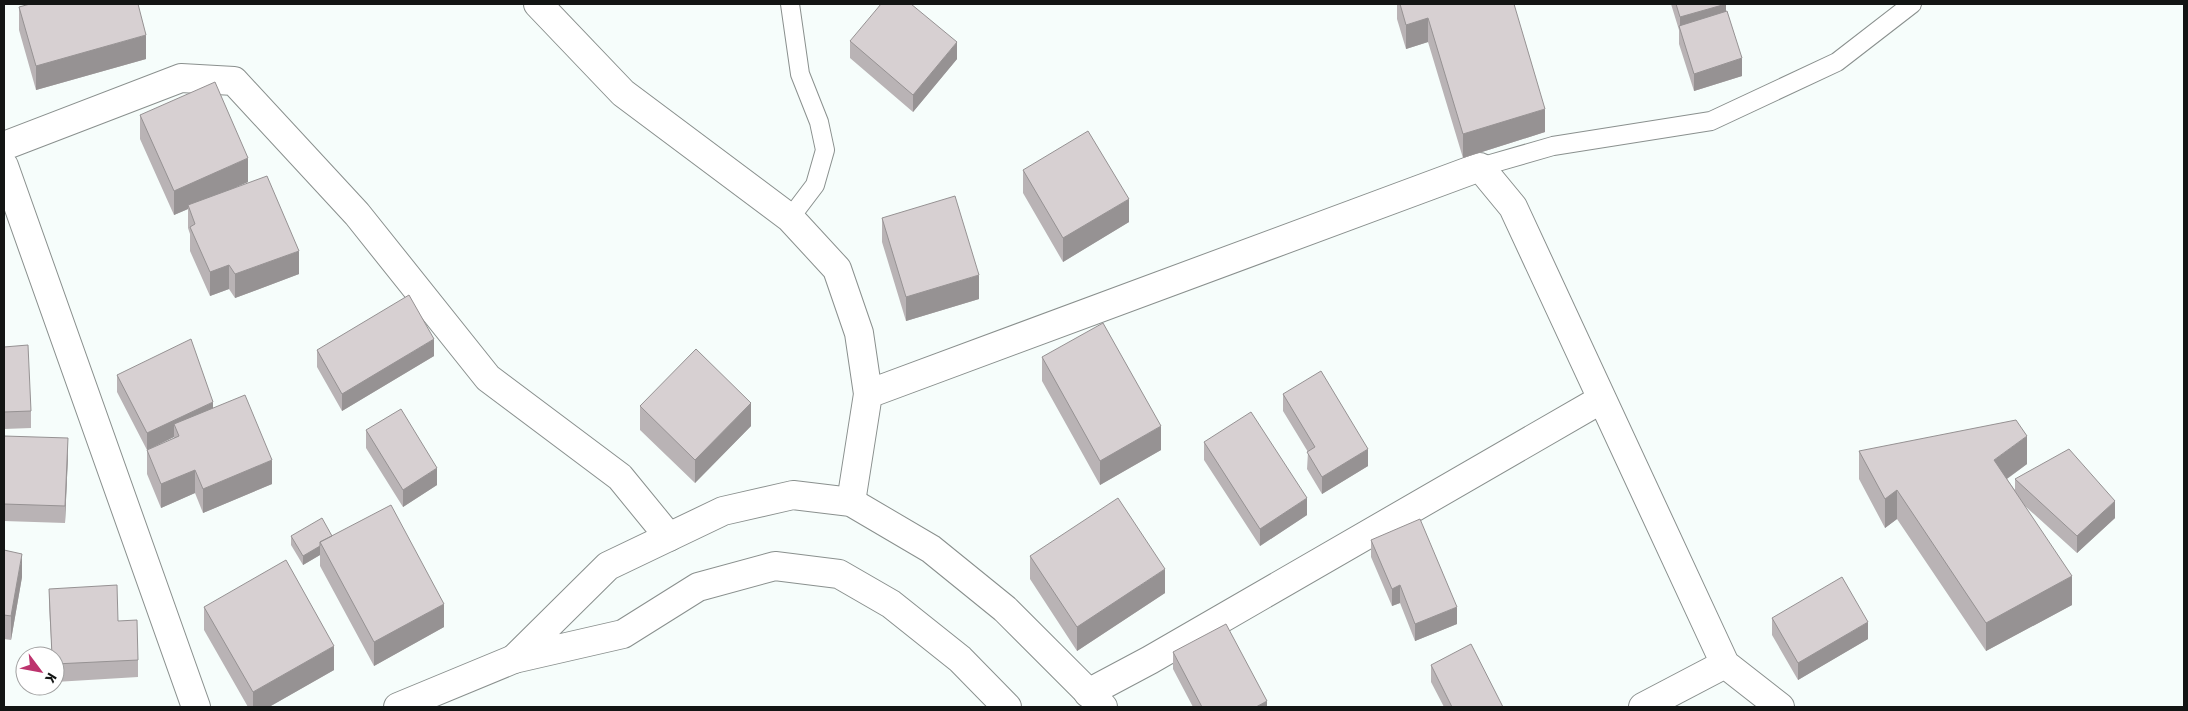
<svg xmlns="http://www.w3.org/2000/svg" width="2188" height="711" viewBox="0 0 2188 711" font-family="'Fira Sans Condensed',sans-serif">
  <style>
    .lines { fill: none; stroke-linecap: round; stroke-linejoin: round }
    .lane-casing { stroke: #8a908e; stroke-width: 20 }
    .street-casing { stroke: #8a908e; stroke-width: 30 }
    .secondary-casing { stroke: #8a908e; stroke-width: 30 }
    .lane { stroke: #fff; stroke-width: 18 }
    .street { stroke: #fff; stroke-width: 28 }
    .secondary { stroke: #fff; stroke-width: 28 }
    .wall { fill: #b9b3b5; fill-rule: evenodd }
    .shaded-wall { fill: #969293 }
    .building { fill: #d7d0d2; stroke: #969293 }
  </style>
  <rect width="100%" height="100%" fill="#f6fdfb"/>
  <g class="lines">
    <defs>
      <path id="lane" d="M 790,4 L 800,74 L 819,122 L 825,150 L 815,185 L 790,218
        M 1480,167 L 1553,146 L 1711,121 L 1837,62 L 1912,4"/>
      <path id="street" d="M 538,4 L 623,93 L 790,218 L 837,269 L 859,333 L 868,394 L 851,502
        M 4,146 L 181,78 L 234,81 L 357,214 L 488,378 L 620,477 L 669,537
        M 4,166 L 196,707
        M 868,394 L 1480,167 L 1513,207 L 1725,664 L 1780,707
        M 1088,693 L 1150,660 L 1602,399
        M 398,707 L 514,659
        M 1643,707 L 1725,664"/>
      <path id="secondary" d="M 514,659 L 608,566 L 723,511 L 793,495 L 851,502 L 931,549 L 1005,609 L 1103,707
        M 514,659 L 623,634 L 698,587 L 775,566 L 839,574 L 891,604 L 960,659 L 1007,707"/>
    </defs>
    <use href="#lane" class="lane-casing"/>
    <use href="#street" class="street-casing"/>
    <use href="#secondary" class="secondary-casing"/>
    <use href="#lane" class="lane"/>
    <use href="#street" class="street"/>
    <use href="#secondary" class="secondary"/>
  </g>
  <path class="wall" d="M 1397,4 L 1514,4 L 1545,132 L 1463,158 L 1428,42 L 1406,49 L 1397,19 Z
    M 1671,4 L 1726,4 L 1726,12 L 1742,76 L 1694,91 L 1679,44 L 1679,30 Z
    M 19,7 L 146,59 L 36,90 L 19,30 Z
    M 850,41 L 957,59 L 913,112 L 850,58 Z
    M 140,115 L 248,182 L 235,187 L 299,274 L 235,298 L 229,289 L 210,296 L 190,251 L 190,234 L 188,228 L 188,209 L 174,215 L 140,139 Z
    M 1023,170 L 1129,222 L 1063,262 L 1023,193 Z
    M 882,218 L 979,299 L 906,321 L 882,242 Z
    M 4,347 L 31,411 L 31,428 L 4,429 Z
    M 317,350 L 434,356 L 342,411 L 317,367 Z
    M 1042,357 L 1161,450 L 1100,485 L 1042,381 Z
    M 117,375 L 213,408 L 272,484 L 203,513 L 195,493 L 161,508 L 147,474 L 147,450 L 117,392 ZM 174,437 L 174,438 L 152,448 Z
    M 1283,394 L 1368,466 L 1322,494 L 1307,469 L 1308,452 L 1283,411 Z
    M 640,406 L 751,426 L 695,483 L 640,430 Z
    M 366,430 L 437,485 L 403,507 L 366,448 Z
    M 4,436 L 68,455 L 65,523 L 4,521 Z
    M 1204,442 L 1307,515 L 1260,546 L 1204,460 Z
    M 1859,451 L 2027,464 L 2007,479 L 2015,490 L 2015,479 L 2115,518 L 2077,553 L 2025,506 L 2072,605 L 1986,651 L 1897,519 L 1885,528 L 1859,479 Z
    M 291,536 L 332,536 L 444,627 L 374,666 L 320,566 L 320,555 L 303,565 L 291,545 Z
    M 1371,540 L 1457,624 L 1415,641 L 1400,603 L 1392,606 L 1371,557 Z
    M 4,550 L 22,577 L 11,640 L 4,639 Z
    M 1030,556 L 1165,593 L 1077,651 L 1030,579 Z
    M 49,589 L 118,621 L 138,660 L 138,677 L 55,682 L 55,656 L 52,656 L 49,606 Z
    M 204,607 L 334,670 L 269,707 L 248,707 L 204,630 Z
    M 1772,618 L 1868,639 L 1798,680 L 1772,635 Z
    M 1173,652 L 1267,707 L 1193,707 L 1173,669 Z
    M 1431,665 L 1503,707 L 1444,707 L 1431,682 Z"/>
  <path class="shaded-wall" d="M 1726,4 L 1726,21 L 1680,30 L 1680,17 Z
    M 1428,18 L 1428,42 L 1406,49 L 1406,25 Z
    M 146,35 L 146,59 L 36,90 L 36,66 Z
    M 957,42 L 957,59 L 913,112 L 913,95 Z
    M 1742,58 L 1742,76 L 1694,91 L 1694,74 Z
    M 1545,109 L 1545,132 L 1463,158 L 1463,134 Z
    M 248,158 L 248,182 L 189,208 L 188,205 L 188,209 L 174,215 L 174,191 Z
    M 1129,199 L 1129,222 L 1063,262 L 1063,238 Z
    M 299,251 L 299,274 L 235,298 L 235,274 Z
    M 229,265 L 229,289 L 210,296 L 210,272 Z
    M 979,275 L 979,299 L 906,321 L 906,297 Z
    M 434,339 L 434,356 L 342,411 L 342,394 Z
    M 213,402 L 213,420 L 174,424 L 174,437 L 147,450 L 147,433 Z
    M 751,403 L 751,426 L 695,483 L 695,460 Z
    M 1161,426 L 1161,450 L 1100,485 L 1100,461 Z
    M 2027,436 L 2027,464 L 1994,488 L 1994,460 Z
    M 68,438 L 68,455 L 65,523 L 65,506 Z
    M 1368,449 L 1368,466 L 1322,494 L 1322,477 Z
    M 272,460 L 272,484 L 203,513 L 203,489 Z
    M 437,468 L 437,485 L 403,507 L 403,490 Z
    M 195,470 L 195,493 L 161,508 L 161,484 Z
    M 1897,490 L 1897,519 L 1885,528 L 1885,499 Z
    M 1307,498 L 1307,515 L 1260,546 L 1260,529 Z
    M 2115,501 L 2115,518 L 2077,553 L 2077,536 Z
    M 320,546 L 320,555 L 303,565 L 303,556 Z
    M 22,554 L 22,577 L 11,640 L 11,616 Z
    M 1165,569 L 1165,593 L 1077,651 L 1077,627 Z
    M 2072,576 L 2072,605 L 1986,651 L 1986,623 Z
    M 1400,585 L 1400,603 L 1392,606 L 1392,589 Z
    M 444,604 L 444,627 L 374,666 L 374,642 Z
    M 1457,607 L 1457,624 L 1415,641 L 1415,624 Z
    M 1868,622 L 1868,639 L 1798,680 L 1798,663 Z
    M 334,646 L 334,670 L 269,707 L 253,707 L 253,692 Z
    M 1267,701 L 1267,707 L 1256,707 Z"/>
  <path class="building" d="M 30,4 L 138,4 L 146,35 L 36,66 L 19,7 Z
    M 881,4 L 911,4 L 957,42 L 913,95 L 850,41 Z
    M 1400,4 L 1514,4 L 1545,109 L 1463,134 L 1428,18 L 1406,25 Z
    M 1676,4 L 1726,4 L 1680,17 Z
    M 1727,11 L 1742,58 L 1694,74 L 1679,26 Z
    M 215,82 L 248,158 L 174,191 L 140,115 Z
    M 1088,131 L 1129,199 L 1063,238 L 1023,170 Z
    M 267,176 L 299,251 L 235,274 L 229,265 L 210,272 L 190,227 L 195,224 L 188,205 Z
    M 955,196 L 979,275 L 906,297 L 882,218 Z
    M 409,295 L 434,339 L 342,394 L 317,350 Z
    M 1103,323 L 1161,426 L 1100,461 L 1042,357 Z
    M 191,339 L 213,402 L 147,433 L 117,375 Z
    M 28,345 L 31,411 L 4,412 L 4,347 Z
    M 696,349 L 751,403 L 695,460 L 640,406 Z
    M 1321,371 L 1368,449 L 1322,477 L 1307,452 L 1315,447 L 1283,394 Z
    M 245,395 L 272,460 L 203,489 L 195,470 L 161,484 L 147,450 L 179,436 L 174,424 Z
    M 401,409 L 437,468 L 403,490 L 366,430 Z
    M 1251,412 L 1307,498 L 1260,529 L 1204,442 Z
    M 2016,420 L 2027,436 L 1994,460 L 2072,576 L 1986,623 L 1897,490 L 1885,499 L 1859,451 Z
    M 4,436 L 68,438 L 65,506 L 4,504 Z
    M 2069,449 L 2115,501 L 2077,536 L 2015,479 Z
    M 1118,498 L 1165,569 L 1077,627 L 1030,556 Z
    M 391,505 L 444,604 L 374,642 L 320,542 Z
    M 322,518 L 332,536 L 320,542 L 320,546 L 303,556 L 291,536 Z
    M 1420,519 L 1457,607 L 1415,624 L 1400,585 L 1392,589 L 1371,540 Z
    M 4,550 L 22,554 L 11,616 L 4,615 Z
    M 286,560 L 334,646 L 253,692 L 204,607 Z
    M 1842,577 L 1868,622 L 1798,663 L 1772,618 Z
    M 117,585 L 118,621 L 137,620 L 138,660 L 55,664 L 55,656 L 52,656 L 49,589 Z
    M 1226,624 L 1267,701 L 1256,707 L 1202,707 L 1173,652 Z
    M 1471,644 L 1503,707 L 1452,707 L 1431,665 Z"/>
  <rect width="2188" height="711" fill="none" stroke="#131514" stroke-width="10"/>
  <g transform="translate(40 671) rotate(122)"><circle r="24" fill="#ffffff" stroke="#a1a1a1"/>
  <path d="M0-4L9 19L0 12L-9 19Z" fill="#bd336d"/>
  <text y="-8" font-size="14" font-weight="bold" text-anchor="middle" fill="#131514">K</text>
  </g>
</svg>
